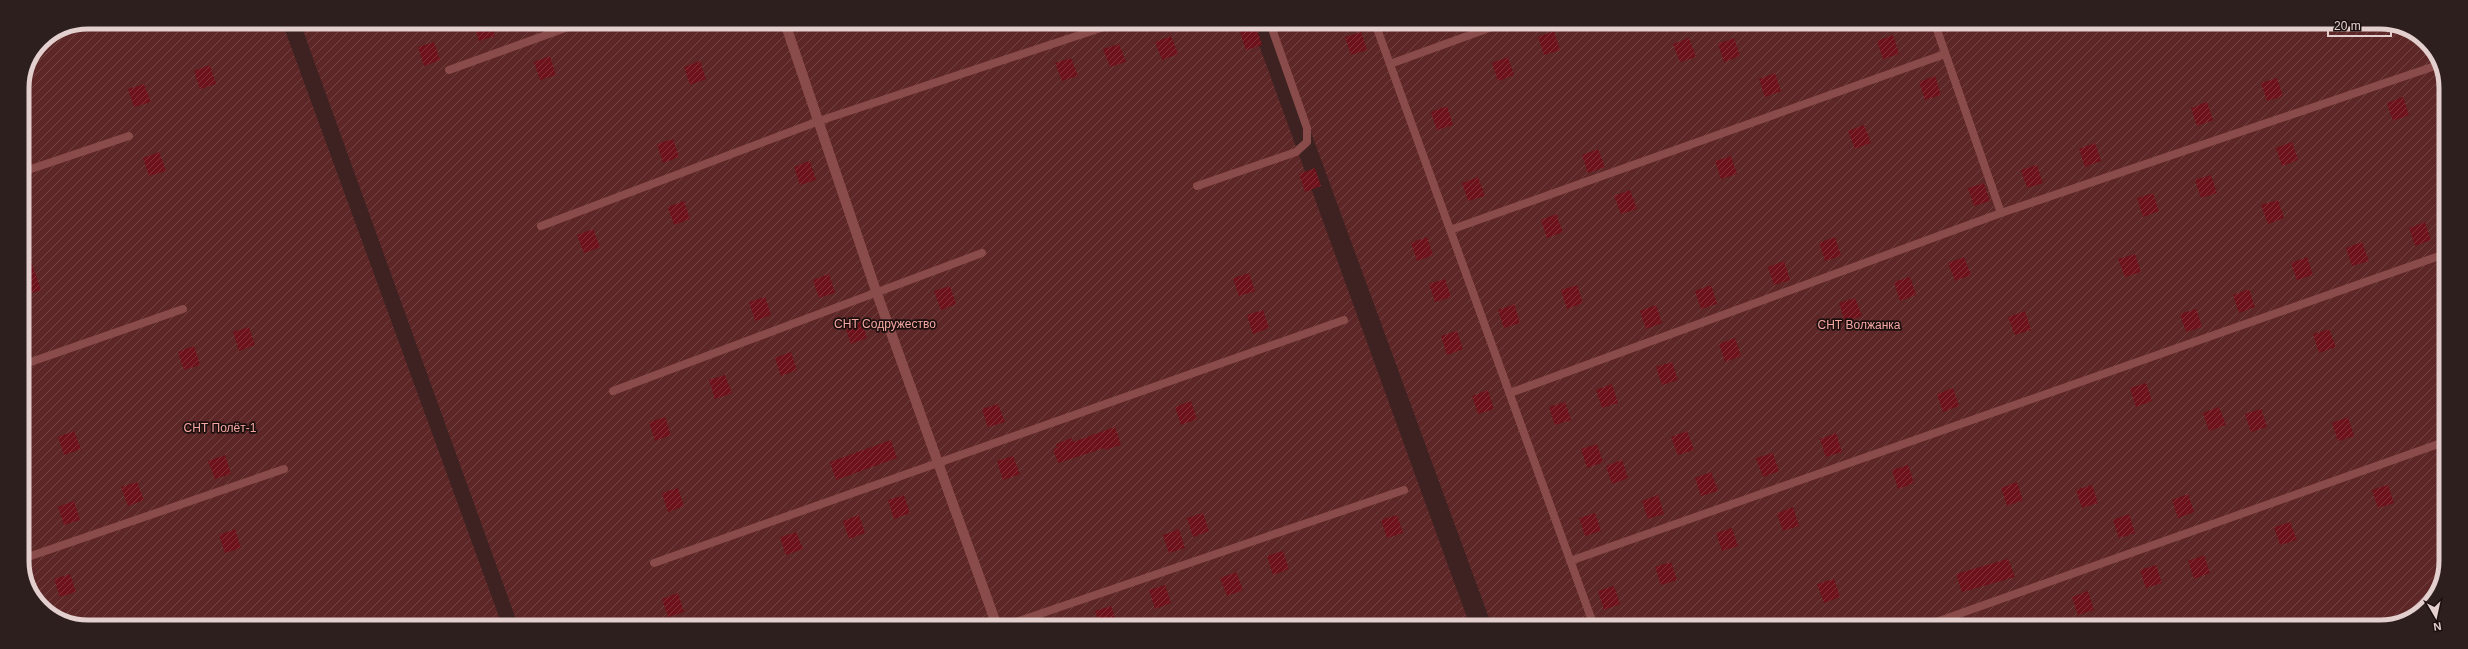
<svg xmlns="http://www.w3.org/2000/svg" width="2468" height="649" viewBox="0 0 2468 649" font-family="Helvetica,sans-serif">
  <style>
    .garden { fill: url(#garden-furrows) }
    .building { fill: url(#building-hatch) }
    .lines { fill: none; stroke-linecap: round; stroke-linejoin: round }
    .service { stroke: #8a4c4b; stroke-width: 8 }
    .minor { stroke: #8a4c4b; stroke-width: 10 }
    .labels { text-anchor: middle; stroke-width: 3.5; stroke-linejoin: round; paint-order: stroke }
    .park-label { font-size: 12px; fill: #f5a7a3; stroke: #1c100f }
    .rim { fill: none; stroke: #e2cfce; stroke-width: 5 }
  </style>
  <defs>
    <pattern id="garden-furrows" width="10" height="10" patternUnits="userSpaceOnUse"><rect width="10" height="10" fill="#5e2727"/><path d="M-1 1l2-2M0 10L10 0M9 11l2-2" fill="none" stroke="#754545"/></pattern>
    <pattern id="building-hatch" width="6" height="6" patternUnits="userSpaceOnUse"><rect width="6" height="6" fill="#6d111a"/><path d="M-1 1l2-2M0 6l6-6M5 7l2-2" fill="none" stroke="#82333a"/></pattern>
  </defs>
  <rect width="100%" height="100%" fill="#3e2221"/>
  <path class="garden" d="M 88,22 L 282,22 L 502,625 L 71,625 L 38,604 L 22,565 L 22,88 C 32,37 44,40 88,22 Z
    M 300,22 L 1251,23 L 1470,626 L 518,625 Z
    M 1271,23 L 2397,24 L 2430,45 L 2446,84 L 2444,578 L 2420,613 L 2380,627 L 1492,626 Z"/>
  <path class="building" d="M 473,22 L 491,22 L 495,36 L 479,41 Z
    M 1256,26 L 1262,45 L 1246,50 L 1240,32 Z
    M 1554,31 L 1560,50 L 1544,55 L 1538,37 Z
    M 1361,32 L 1367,50 L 1351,55 L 1345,37 Z
    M 1893,35 L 1899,54 L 1883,59 L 1877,41 Z
    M 1171,36 L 1178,54 L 1162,60 L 1155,42 Z
    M 1689,38 L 1696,57 L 1680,62 L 1673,44 Z
    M 1734,38 L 1740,56 L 1724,62 L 1718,44 Z
    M 434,42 L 440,60 L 424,66 L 418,47 Z
    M 1119,44 L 1126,62 L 1110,67 L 1103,49 Z
    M 550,56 L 556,75 L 540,80 L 534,62 Z
    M 1508,57 L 1514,75 L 1498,81 L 1492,63 Z
    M 1071,58 L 1078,76 L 1062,81 L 1055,63 Z
    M 700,61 L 706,79 L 690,85 L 684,67 Z
    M 210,65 L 216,84 L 200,89 L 194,71 Z
    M 1775,73 L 1781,91 L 1765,97 L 1759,79 Z
    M 1935,76 L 1941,95 L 1925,100 L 1919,82 Z
    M 2277,78 L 2283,96 L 2267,101 L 2261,83 Z
    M 144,84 L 151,102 L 134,107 L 128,89 Z
    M 2403,97 L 2409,115 L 2393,121 L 2387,103 Z
    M 2207,102 L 2213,120 L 2197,126 L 2191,108 Z
    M 1447,106 L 1453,125 L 1437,130 L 1431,112 Z
    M 1864,125 L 1871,143 L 1855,149 L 1848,131 Z
    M 673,139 L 679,157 L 663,163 L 657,144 Z
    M 2292,142 L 2298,160 L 2282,166 L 2276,148 Z
    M 2095,143 L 2101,161 L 2085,167 L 2079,149 Z
    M 1598,149 L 1605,167 L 1588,173 L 1582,155 Z
    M 159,152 L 166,171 L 149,176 L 143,158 Z
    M 1731,156 L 1737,174 L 1721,179 L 1715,161 Z
    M 810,161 L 816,180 L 800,185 L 794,167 Z
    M 2037,165 L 2043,183 L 2027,188 L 2021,170 Z
    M 1315,168 L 1321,186 L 1305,192 L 1299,174 Z
    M 2211,175 L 2217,193 L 2201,198 L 2195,180 Z
    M 1478,177 L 1485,196 L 1468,201 L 1462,183 Z
    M 1984,183 L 1990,201 L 1974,206 L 1968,188 Z
    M 1630,190 L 1637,209 L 1621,214 L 1614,196 Z
    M 2153,193 L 2159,211 L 2143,217 L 2137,198 Z
    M 2278,200 L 2284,218 L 2268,224 L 2261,205 Z
    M 684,201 L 690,219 L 674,225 L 668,207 Z
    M 1556,214 L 1563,232 L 1547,238 L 1541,220 Z
    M 2425,222 L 2431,240 L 2415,246 L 2409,228 Z
    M 593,229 L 600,247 L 584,253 L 577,235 Z
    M 1427,237 L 1433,255 L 1417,261 L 1411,243 Z
    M 1835,237 L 1841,256 L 1825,261 L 1819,243 Z
    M 2362,242 L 2369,261 L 2352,266 L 2346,248 Z
    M 22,243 L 25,243 L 41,290 L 22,296 Z
    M 2135,254 L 2141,272 L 2125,277 L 2118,259 Z
    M 1964,257 L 1971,275 L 1955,281 L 1948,263 Z
    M 2307,257 L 2313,275 L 2297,280 L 2291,263 Z
    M 1784,261 L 1790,280 L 1774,285 L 1768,267 Z
    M 1249,273 L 1255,291 L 1239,296 L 1233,278 Z
    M 829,274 L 835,293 L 819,298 L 813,280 Z
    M 1910,277 L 1916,295 L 1900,301 L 1894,282 Z
    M 1445,279 L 1451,297 L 1435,302 L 1429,284 Z
    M 1577,285 L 1583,303 L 1567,309 L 1561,290 Z
    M 1711,285 L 1717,304 L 1701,309 L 1695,291 Z
    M 950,286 L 956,304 L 941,310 L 934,291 Z
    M 2249,289 L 2255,307 L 2239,313 L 2233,295 Z
    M 765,297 L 771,315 L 755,321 L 749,302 Z
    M 1855,298 L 1862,316 L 1845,322 L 1839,303 Z
    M 1514,304 L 1520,323 L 1504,328 L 1498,310 Z
    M 1656,305 L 1662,323 L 1646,329 L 1640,311 Z
    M 2196,309 L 2202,327 L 2186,332 L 2180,314 Z
    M 1263,310 L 1269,328 L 1253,334 L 1247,315 Z
    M 2025,311 L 2031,330 L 2015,335 L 2008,317 Z
    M 861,320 L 867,338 L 851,344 L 845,326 Z
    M 249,327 L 255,345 L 239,351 L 233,332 Z
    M 2329,329 L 2336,347 L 2319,353 L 2313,334 Z
    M 1457,331 L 1463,349 L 1447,355 L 1441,336 Z
    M 1735,338 L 1741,356 L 1725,362 L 1719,344 Z
    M 194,346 L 200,365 L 184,370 L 178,352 Z
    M 791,352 L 797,370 L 781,376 L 775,358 Z
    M 1672,362 L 1678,380 L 1662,385 L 1656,367 Z
    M 725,375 L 732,393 L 715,399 L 709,380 Z
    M 2146,383 L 2152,401 L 2136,407 L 2130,388 Z
    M 1612,384 L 1618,403 L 1602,408 L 1596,390 Z
    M 1953,388 L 1959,406 L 1943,412 L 1937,394 Z
    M 1488,390 L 1494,409 L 1478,414 L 1472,396 Z
    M 1191,401 L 1197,419 L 1181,425 L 1175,407 Z
    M 1565,402 L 1571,420 L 1555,425 L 1549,407 Z
    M 998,404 L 1005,422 L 988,427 L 982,409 Z
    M 2219,407 L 2226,425 L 2209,431 L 2203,413 Z
    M 2261,409 L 2267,427 L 2251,432 L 2245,414 Z
    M 665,417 L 671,435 L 655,441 L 649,422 Z
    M 2348,417 L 2354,436 L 2338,441 L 2332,423 Z
    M 1115,427 L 1121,445 L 1105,450 L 1104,448 L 1058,463 L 1053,449 L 1057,448 L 1056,444 L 1072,438 L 1073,442 Z
    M 74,431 L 81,449 L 64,455 L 58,437 Z
    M 1687,431 L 1694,450 L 1678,455 L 1671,437 Z
    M 1836,433 L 1842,452 L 1826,457 L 1820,439 Z
    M 891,440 L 897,458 L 836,480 L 830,462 Z
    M 1597,444 L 1603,462 L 1587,468 L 1581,449 Z
    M 1773,453 L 1779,471 L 1763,477 L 1756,458 Z
    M 225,455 L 231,474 L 215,479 L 208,461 Z
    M 1013,456 L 1020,474 L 1003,480 L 997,461 Z
    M 1622,460 L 1628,478 L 1612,484 L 1606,466 Z
    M 1908,465 L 1914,483 L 1898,489 L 1892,470 Z
    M 1711,472 L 1718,491 L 1701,496 L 1695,478 Z
    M 137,482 L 144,500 L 128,506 L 121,487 Z
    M 2017,482 L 2023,500 L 2007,506 L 2001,488 Z
    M 2092,485 L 2098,503 L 2082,508 L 2076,490 Z
    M 2388,485 L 2394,503 L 2378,508 L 2372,490 Z
    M 678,488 L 684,506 L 668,512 L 662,493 Z
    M 2188,494 L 2194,512 L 2178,518 L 2172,500 Z
    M 904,495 L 910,513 L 894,519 L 888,500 Z
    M 1658,495 L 1664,514 L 1648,519 L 1642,501 Z
    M 74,501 L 80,520 L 64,525 L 58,507 Z
    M 1793,507 L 1799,526 L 1783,531 L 1777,513 Z
    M 1203,513 L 1209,531 L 1193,537 L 1187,518 Z
    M 1595,513 L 1601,531 L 1585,536 L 1579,518 Z
    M 2129,514 L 2135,533 L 2119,538 L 2113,520 Z
    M 859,515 L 865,533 L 849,539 L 843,521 Z
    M 1397,515 L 1403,533 L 1387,538 L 1381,520 Z
    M 2290,522 L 2297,540 L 2280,545 L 2274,527 Z
    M 1732,528 L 1738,546 L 1722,551 L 1716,533 Z
    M 235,529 L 241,548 L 225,553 L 219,535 Z
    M 1179,529 L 1185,548 L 1169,553 L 1163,535 Z
    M 796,532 L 803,549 L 786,555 L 780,537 Z
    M 1283,551 L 1289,569 L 1273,575 L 1267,556 Z
    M 2204,555 L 2210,573 L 2194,579 L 2188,561 Z
    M 2008,559 L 2015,577 L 1962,592 L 1956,574 Z
    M 1671,562 L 1677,580 L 1661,585 L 1655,567 Z
    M 2156,565 L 2162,583 L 2146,588 L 2140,570 Z
    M 1236,572 L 1243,590 L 1227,596 L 1220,578 Z
    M 70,574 L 76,592 L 60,597 L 54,579 Z
    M 1834,579 L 1840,597 L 1824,603 L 1817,584 Z
    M 1165,585 L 1171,603 L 1155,609 L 1149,590 Z
    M 1614,586 L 1620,604 L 1604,610 L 1598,591 Z
    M 2088,591 L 2094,610 L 2078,615 L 2072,597 Z
    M 678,593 L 684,612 L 668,617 L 662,599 Z
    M 1111,606 L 1118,626 L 1100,626 L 1095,611 Z"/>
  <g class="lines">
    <path class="service" d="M 1375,23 L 1594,626
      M 1935,24 L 2001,213
      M 1390,64 L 1503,23
      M 449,70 L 582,22
      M 22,172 L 129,136
      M 1197,186 L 1296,152 L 1307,142 L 1307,128 L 1270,23
      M 541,226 L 819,121 L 1116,23
      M 1450,230 L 1945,54
      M 22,365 L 183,309
      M 613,391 L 982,253
      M 1510,393 L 2001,213 L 2438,65
      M 22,559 L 284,469
      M 1570,561 L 2445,254
      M 654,563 L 1344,320
      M 1004,626 L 1404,490
      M 1922,627 L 2444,442"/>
    <path class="minor" d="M 785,23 L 876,291 L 997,626"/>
  </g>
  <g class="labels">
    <g class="park-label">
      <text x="885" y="328">СНТ Содружество</text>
      <text x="1859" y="329">СНТ Волжанка</text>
      <text x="220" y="432">СНТ Полёт-1</text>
    </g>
  </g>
  <path d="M0 0H2468V649H0ZM88 29H2380A59 59 0 0 1 2439 88V561A59 59 0 0 1 2380 620H88A59 59 0 0 1 29 561V88A59 59 0 0 1 88 29Z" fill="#2c1f1e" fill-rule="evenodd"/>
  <path class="rim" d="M88 29H2380A59 59 0 0 1 2439 88V561A59 59 0 0 1 2380 620H88A59 59 0 0 1 29 561V88A59 59 0 0 1 88 29Z"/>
  <g transform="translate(2436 617) rotate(171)" stroke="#1c100f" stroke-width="3" paint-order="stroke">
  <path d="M0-3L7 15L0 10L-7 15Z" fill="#e2cfce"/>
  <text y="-6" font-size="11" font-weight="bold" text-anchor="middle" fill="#e2cfce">N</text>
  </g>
  <path d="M2328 30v6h63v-6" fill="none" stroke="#e2cfce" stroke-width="2"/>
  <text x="2334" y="30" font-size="12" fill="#e2cfce" stroke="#1c100f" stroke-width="3" paint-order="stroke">20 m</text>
</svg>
